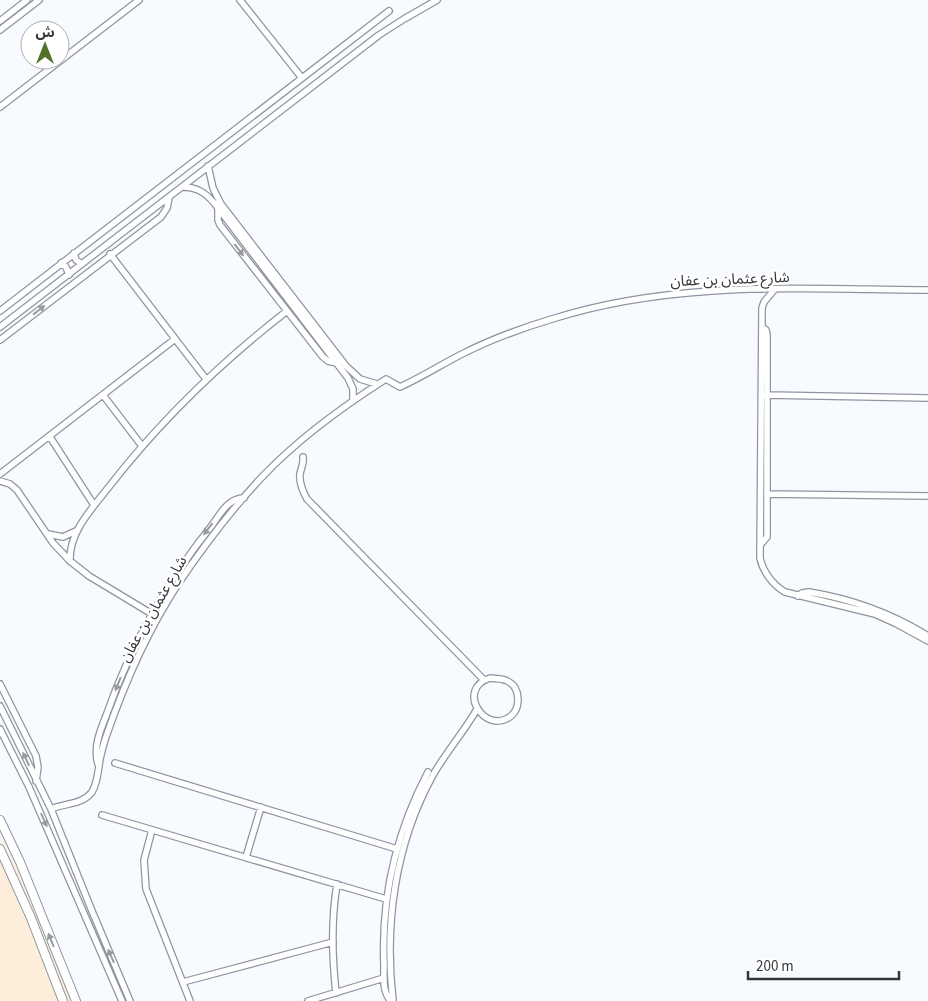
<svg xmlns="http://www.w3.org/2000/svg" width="928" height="1001" viewBox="0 0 928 1001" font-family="'Source Sans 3','Noto Sans Arabic',sans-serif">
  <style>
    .industrial { fill: #fceeda }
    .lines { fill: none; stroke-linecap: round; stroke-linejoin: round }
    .street-casing { stroke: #8f959f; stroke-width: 8 }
    .secondary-casing { stroke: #8f959f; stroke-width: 10 }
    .street { stroke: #fff; stroke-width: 5.5 }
    .secondary { stroke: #fff; stroke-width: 8 }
    .oneway { fill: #999a9c }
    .labels { text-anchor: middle; stroke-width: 5; stroke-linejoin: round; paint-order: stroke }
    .street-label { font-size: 15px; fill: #33363a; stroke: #fff }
  </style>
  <rect width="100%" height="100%" fill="#f7fafe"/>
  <path class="industrial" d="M 0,837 L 18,871 L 71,1001 L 0,1001 Z"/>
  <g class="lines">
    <defs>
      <path id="street" d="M 240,0 L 302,78
        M 0,21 L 27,0
        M 0,30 L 39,0
        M 0,107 L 139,0
        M 208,166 L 213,188 L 221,204 L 346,366 L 360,379 L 377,384
        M 183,187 C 197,187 206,193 215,204 L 348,378 L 353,389 L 353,401
        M 218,208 L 218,220 L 220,225 L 323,357 L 328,361 L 337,363
        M 74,253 L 76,260 L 82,264
        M 110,254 L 206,379
        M 61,263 L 66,267 L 69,275
        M 775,289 L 764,302 L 762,308 L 760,558 C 763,572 773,585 785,592 L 875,614 L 897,624 L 928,641
        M 0,311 L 389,11
        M 0,327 L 379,35 L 404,19 L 437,0
        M 0,340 L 161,217 L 167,208 L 169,198
        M 103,395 L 142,446
        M 766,395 L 928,398
        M 50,437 L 94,505
        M 303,457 C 304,464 301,468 300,474 C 299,483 303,492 307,499 L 484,680
        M 0,474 L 175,339
        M 0,481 L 10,484 L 17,490 L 53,543 L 70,561 L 89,576 L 152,614
        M 767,494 L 928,496
        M 48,534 L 63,537 L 76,531
        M 761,544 L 767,537 L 767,335 L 766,330 L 762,327
        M 70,561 C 69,532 91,510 108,488 C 160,421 220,363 287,311
        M 798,596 L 802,593 L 809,592 C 852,599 891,613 928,636
        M 490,678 C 496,679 504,678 509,682 C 520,688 521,708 511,716 C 485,736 455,689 490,678 Z
        M 0,684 L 36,756 L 38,767 L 36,781
        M 0,706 L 51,809 L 92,911 L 130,1001
        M 0,729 L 29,787 L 122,1001
        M 115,763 L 397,849
        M 98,764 C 93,748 100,731 106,716 C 130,647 167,581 213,524 C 218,517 223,508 230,503 C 234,500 238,498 244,498
        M 51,809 C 65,803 82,805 92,792 C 98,782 98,770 100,759 C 102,750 104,742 107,734 C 125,682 148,630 178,584 C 203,547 231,510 262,477 C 298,439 342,407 386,379 L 400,387 C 422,377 442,364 464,353 C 492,339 522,328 552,319 C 674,280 802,289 928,290
        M 102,815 L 386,899
        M 152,830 L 144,860 L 146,889 L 190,1001
        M 246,857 L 261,807
        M 183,982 L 333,942
        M 336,993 C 332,957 331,920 337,884
        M 308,1001 L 384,978
        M 391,1001 C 382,992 384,977 384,965 C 381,897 397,831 428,772
        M 393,1001 C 384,924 395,844 433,775 C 446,752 464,732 477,709"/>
      <path id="secondary" d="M 0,820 L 20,862 L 76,1001
        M 0,849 L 31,918 L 63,1001"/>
    </defs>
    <use href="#street" class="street-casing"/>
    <use href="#secondary" class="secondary-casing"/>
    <use href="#street" class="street"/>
    <use href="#secondary" class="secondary"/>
  </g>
  <defs><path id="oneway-solid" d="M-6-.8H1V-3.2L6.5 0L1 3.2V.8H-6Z" transform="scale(1.25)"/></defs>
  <g class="oneway">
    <use href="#oneway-solid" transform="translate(239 250) rotate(52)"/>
    <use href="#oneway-solid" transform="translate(39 310) rotate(-38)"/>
    <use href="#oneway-solid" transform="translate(208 529) rotate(128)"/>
    <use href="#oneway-solid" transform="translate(118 684) rotate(112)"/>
    <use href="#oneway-solid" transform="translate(26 759) rotate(-115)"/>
    <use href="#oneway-solid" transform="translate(44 820) rotate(66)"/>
    <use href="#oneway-solid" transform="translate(51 940) rotate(-112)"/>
    <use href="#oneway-solid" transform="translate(111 956) rotate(-114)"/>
  </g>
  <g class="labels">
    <g class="street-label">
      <text transform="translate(730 279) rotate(-2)" y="5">شارع عثمان بن عفان</text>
      <text transform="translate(153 609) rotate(-60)" y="5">شارع عثمان بن عفان</text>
    </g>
  </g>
  <g transform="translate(45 45)"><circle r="24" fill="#ffffff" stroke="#adafb0"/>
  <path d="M0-4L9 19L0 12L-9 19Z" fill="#517229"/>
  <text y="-8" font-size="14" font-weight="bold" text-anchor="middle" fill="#33363a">ش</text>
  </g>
  <path d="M748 971v8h151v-8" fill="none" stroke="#33363a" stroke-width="2.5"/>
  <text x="756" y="971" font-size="15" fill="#33363a" stroke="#ffffff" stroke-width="4" paint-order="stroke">200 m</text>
</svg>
